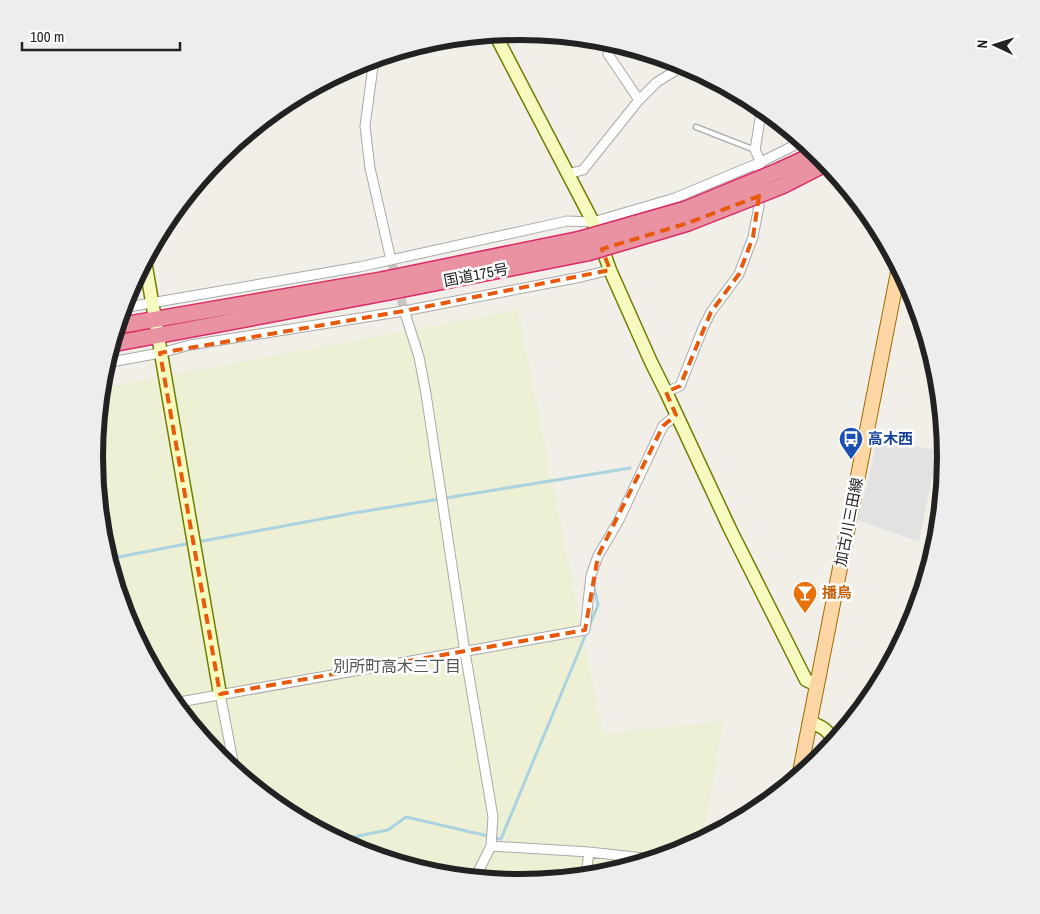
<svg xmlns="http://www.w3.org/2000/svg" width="1040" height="914" viewBox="0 0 1040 914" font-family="'Archivo Narrow','Noto Sans JP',sans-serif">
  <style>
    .farmland { fill: #eef0d5 }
    .parking { fill: #e2e2e2 }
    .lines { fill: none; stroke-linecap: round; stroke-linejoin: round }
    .stream { stroke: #aad3df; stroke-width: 3 }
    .street-tunnel { stroke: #c8c6c1; stroke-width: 9; stroke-dasharray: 9 4.5; stroke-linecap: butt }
    .lane-casing { stroke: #a9a9a9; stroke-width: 7 }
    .street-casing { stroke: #a9a9a9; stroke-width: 11 }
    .secondary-casing { stroke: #707d05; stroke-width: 15 }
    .primary-casing { stroke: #a06b00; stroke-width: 16 }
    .highway-casing { stroke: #dc2a67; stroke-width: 18 }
    .lane { stroke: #fff; stroke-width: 4.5 }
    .street { stroke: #fff; stroke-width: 9 }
    .secondary { stroke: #f7fabf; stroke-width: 12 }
    .primary { stroke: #fcd6a4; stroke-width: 14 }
    .highway { stroke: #e892a2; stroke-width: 15 }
    .highway-bridge-casing { stroke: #dc2a67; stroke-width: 18; stroke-linecap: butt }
    .highway-bridge { stroke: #e892a2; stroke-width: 15 }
    .marked { fill: none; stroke: #e8590c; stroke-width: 4; stroke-dasharray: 10 6; stroke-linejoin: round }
    .labels { text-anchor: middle; stroke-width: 5; stroke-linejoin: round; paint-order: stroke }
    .street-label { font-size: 15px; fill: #222; stroke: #fff }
    .transit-label { font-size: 15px; font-weight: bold; fill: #164399; stroke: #fff; text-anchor: start }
    .food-label { font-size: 15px; font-weight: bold; fill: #c56008; stroke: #fff; text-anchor: start }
    .neighbourhood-label { font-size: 16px; fill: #555; stroke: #fff }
    .rim { fill: none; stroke: #222; stroke-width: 6 }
  </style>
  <rect width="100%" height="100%" fill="#f2efe9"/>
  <path class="farmland" d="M 518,310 L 603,734 L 724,721 L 702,840 L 683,850 L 603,875 L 520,883 L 437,875 L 357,850 L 283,811 L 219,758 L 166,693 L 127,620 L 102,540 L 94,457 L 101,388 Z"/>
  <path class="parking" d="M 878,438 L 945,452 L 945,463 L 935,462 L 919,542 L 858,520 Z"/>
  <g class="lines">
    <path class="stream" d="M 197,542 L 354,513 L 630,468
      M 108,559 L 191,543
      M 338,840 L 388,830 L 406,817 L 501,839 L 598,605 L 593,583"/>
    <path class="street-tunnel" d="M 391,260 L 404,310"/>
    <defs>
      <path id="lane" d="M 696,127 L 755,150"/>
      <path id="street" d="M 608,54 L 639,100
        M 374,59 L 365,126 L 370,168 L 391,260
        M 568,174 L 583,170 L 639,100 L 657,82 L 675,71 L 681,63
        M 122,308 L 359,267 L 567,221 L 593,222 L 675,198 L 761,162 L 803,141
        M 404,310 L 419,357 L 426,394 L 465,652 L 493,817 L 491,846 L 475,878
        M 106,363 L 160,353 L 190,345 L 404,311 L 581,277 L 610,270
        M 666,392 L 680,386 L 703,328 L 711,312 L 739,274 L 753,237 L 759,206 L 758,172 L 761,162 L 755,150 L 762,107
        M 220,694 L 235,771
        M 174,703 L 585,630 L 591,575 L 598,556 L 619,520 L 663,426 L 676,415
        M 491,846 L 589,852 L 653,859
        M 586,876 L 589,852"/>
      <path id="secondary" d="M 495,34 L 593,222 L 610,270 L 651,362 L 666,392 L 730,529 L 806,680 L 817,685
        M 145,261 L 220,694
        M 809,723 C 822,725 829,731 834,742"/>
      <path id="primary" d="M 799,777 L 899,267"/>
      <path id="highway" d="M 117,326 L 381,280 L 581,239
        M 112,344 L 384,293 L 587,253"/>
    </defs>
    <use href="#lane" class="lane-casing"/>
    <use href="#street" class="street-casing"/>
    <use href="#secondary" class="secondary-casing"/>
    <use href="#primary" class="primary-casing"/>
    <use href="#highway" class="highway-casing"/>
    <use href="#lane" class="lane"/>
    <use href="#street" class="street"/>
    <use href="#secondary" class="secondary"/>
    <use href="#primary" class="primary"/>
    <use href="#highway" class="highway"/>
    <defs>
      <path id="highway-bridge" d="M 581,239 L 686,209 L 778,171 L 817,153
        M 587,253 L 688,223 L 782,186 L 827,163"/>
    </defs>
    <use href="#highway-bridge" class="highway-bridge-casing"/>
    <use href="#highway-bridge" class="highway-bridge"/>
  </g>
  <path class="marked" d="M 759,196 L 753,237 L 739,274 L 711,312 L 680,386 L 666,392 L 676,415 L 663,426 L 598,556 L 585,630 L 220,694 L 160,353 L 404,311 L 610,270 L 602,249 L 688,223 Z"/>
  <defs>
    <symbol id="bus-pin" viewBox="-11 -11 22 30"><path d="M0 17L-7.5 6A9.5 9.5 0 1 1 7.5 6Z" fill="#1a4fb4" stroke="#fff"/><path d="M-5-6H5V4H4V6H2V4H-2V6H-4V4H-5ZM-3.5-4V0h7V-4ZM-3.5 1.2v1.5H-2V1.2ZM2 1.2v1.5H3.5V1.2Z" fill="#fff"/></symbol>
    <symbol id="bar-pin" viewBox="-11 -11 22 30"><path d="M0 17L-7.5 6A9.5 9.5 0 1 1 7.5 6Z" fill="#e8710a" stroke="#fff"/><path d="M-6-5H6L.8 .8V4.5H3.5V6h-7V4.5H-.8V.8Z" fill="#fff"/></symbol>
  </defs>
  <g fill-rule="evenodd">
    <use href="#bus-pin" x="837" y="425" width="28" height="38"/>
    <use href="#bar-pin" x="791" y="579" width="28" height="38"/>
  </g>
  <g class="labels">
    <g class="street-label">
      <text transform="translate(476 275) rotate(-11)" y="5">国道175号</text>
      <text transform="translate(849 522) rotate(-79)" y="5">加古川三田線</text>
    </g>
    <g class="transit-label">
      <text x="868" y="444">高木西</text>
    </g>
    <g class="food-label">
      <text x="822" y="598">播鳥</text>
    </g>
    <g class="neighbourhood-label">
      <text x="397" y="672">別所町高木三丁目</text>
    </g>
  </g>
  <path d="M0 0H1040V914H0ZM103 457a417 417 0 1 1 834 0a417 417 0 1 1-834 0Z" fill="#ededed" fill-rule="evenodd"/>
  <path class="rim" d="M103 457a417 417 0 1 1 834 0a417 417 0 1 1-834 0Z"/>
  <g transform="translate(995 45) rotate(274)" stroke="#ffffff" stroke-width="4" paint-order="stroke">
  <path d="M0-4L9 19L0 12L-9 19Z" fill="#222222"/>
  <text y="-8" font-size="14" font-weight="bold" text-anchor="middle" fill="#222222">N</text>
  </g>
  <path d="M22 42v8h158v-8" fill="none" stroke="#222222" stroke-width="2.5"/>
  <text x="30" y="42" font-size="15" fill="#222222" stroke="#ffffff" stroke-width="4" paint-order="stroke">100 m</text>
</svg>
